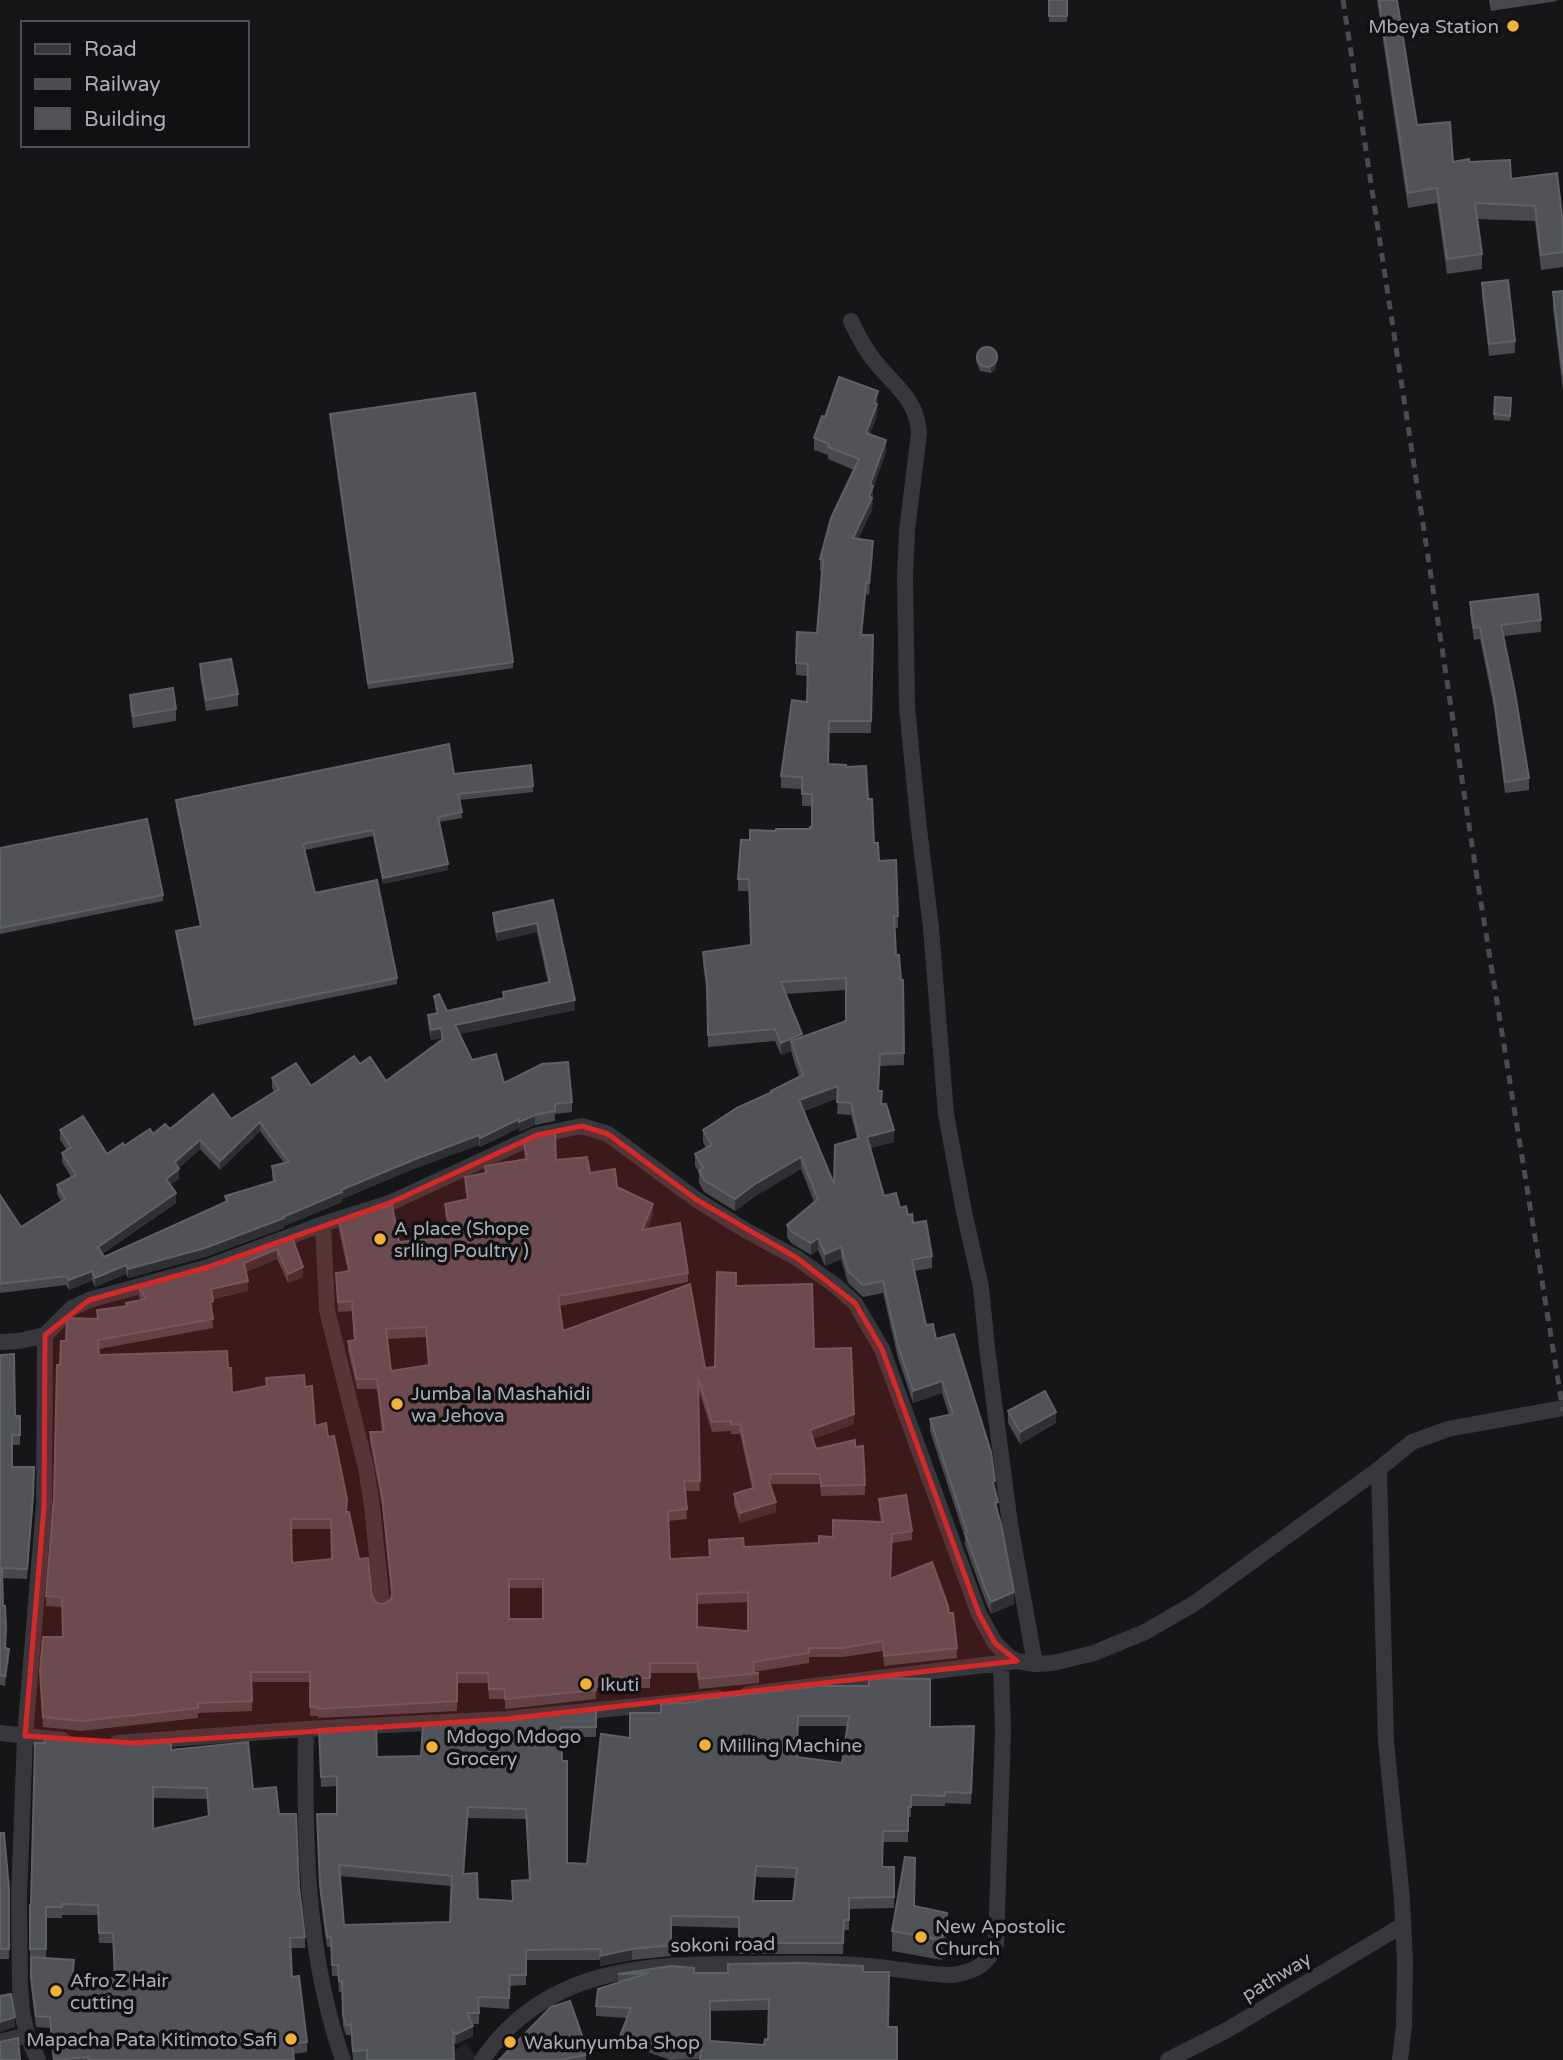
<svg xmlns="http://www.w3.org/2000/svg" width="1563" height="2060" viewBox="0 0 1563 2060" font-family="'Varela Round',sans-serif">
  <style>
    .built { fill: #222225 }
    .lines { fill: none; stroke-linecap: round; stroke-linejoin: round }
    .minor { stroke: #37383d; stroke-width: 16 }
    .rail { stroke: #4a4c52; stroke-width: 5; stroke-dasharray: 9 7; stroke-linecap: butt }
    .wall { fill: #47494d; fill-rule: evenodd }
    .shaded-wall { fill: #2f3033 }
    .building { fill: #525359; stroke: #5f6168; stroke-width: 2; fill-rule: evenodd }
    .marked { fill: #d62828; fill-opacity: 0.2; stroke: #d62828; stroke-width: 5; stroke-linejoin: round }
    .poi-dot { fill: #f2b134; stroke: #111113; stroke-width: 2.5 }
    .labels { text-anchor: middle; stroke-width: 7; stroke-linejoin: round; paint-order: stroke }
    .poi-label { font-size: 19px; fill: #a8adb8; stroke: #111113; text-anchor: start }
    .street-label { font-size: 19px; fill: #a8adb8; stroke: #111113 }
  </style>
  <rect width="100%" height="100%" fill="#161618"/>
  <path class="built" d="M 465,2043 L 479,2060 L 443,2060 Z"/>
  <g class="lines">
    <path class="minor" d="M 851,321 C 858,336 866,351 877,364 C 896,387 917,400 919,433 L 907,530 L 905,576 L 907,707 L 918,820 L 931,928 L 946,1114 L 964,1212 L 981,1287 L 987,1348 L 1010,1524 L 1035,1664
      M 323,1224 L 327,1310 L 366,1468 L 372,1506 L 382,1604
      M 0,1342 L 19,1341 L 45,1335 L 72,1308 L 89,1300 L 208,1267 L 323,1224 L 392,1202 L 537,1135 L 582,1126 L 608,1134 L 697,1200 L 745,1230 L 797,1258 L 836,1286 L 855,1303 L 882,1349 L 979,1614 L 995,1643 L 1008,1656 L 1017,1661 L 1035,1664 L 1053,1663 L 1094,1653 L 1145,1632 L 1195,1603 L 1379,1469 L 1412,1442 L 1448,1429 L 1563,1408
      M 1379,1469 L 1386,1742 L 1402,1899 L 1405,1963 L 1404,2026 L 1400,2060
      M 748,1694 L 1017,1661
      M 306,1729 C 304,1839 306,1955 343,2060
      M 0,1733 L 63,1740
      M 117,1743 L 306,1729 L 507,1719 L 719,1698
      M 0,2042 L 27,2035
      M 38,2060 L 27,2035 L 22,2011 L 20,1986 L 19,1896 L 25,1736 L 44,1506 L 45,1335
      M 482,2060 C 545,1968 643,1964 745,1964 C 782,1964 820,1962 857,1965 C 889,1967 920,1974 952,1975 C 974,1972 988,1965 996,1944 L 1003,1731 L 1001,1663
      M 1168,2060 L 1227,2030 L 1403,1925"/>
    <path class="rail" d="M 1343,0 L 1478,884 L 1563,1411"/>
  </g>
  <path class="wall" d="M 1049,0 L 1067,0 L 1067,22 L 1049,22 Z
    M 1377,0 L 1397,0 L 1417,125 L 1453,162 L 1469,162 L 1511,179 L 1563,225 L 1563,267 L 1541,270 L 1535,221 L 1477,219 L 1482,254 L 1482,269 L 1447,274 L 1437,203 L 1408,208 Z
    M 1489,0 L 1557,0 L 1557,1 L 1491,11 Z
    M 1482,283 L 1515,341 L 1515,353 L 1489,356 L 1482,295 Z
    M 1563,291 L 1563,391 L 1553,309 L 1553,292 Z
    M 976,355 L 997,359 L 995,370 L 991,373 L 980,371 L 976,361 Z
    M 1511,398 L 1510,421 L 1494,420 L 1494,414 Z
    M 878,403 L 877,407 L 877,416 L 870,434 L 886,452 L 873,488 L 872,510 L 858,539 L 873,553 L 869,595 L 866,594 L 862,635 L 873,635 L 871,733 L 829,733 L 828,764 L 846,767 L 868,799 L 874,843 L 898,916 L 898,928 L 894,928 L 896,955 L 901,980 L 903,980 L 904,1065 L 880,1066 L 878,1091 L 894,1142 L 870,1148 L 884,1196 L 908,1215 L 932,1256 L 932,1268 L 914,1271 L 926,1325 L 936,1339 L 995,1491 L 998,1513 L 1014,1604 L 991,1614 L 985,1600 L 965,1545 L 965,1538 L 930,1431 L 930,1419 L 949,1415 L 942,1393 L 913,1403 L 898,1358 L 883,1293 L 863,1297 L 848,1283 L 841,1259 L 825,1266 L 818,1250 L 811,1255 L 791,1243 L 787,1237 L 787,1225 L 814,1202 L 801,1169 L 755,1196 L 735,1211 L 704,1192 L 699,1183 L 699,1172 L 695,1166 L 695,1154 L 706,1148 L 703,1142 L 703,1130 L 771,1093 L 771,1091 L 799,1077 L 791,1051 L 781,1055 L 775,1041 L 708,1047 L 707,994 L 703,964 L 703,952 L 751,945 L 749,891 L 738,891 L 738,879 L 750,840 L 776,831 L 810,829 L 812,827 L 812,806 L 802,806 L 802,789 L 781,788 L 781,776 L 807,702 L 807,676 L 796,675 L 796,663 L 817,633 L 822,572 L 820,571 L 820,559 L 854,470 L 828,459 L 828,455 L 814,450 L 814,438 L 825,417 ZM 846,990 L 846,1021 L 802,1037 L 786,994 ZM 838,1098 L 837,1114 L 851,1115 L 857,1138 L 834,1184 L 804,1111 Z
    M 330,414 L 513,662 L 513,668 L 368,689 Z
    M 1470,602 L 1541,620 L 1541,632 L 1504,636 L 1529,778 L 1529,790 L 1505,793 L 1494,708 L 1480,639 L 1474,640 L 1470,614 Z
    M 200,664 L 238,694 L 238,706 L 206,711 L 200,676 Z
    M 130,695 L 176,709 L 176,721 L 133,728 L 130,707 Z
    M 454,774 L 533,786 L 533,792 L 460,800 L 462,818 L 439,822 L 448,870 L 383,884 L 373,836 L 305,850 L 315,893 L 397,978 L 397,984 L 194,1026 L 176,937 L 176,931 L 200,926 L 176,806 L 176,800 Z
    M 0,848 L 163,895 L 163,901 L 0,934 Z
    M 553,900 L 575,1010 L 459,1034 L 472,1060 L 504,1083 L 572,1102 L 572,1112 L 555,1114 L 555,1121 L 535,1125 L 519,1132 L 519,1128 L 480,1147 L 479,1145 L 413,1169 L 342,1199 L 342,1202 L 284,1226 L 284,1228 L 205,1257 L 128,1278 L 126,1274 L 95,1287 L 92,1280 L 69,1290 L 66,1285 L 0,1293 L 0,1195 L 21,1227 L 61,1201 L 57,1194 L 57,1185 L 71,1177 L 62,1162 L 62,1153 L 67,1150 L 60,1140 L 60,1130 L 107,1154 L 153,1134 L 170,1129 L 231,1119 L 274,1092 L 272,1088 L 272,1078 L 311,1086 L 360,1064 L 386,1081 L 441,1040 L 441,1038 L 431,1040 L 428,1024 L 428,1015 L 436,1013 L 434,996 L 447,1011 L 503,999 L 503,992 L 548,982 L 537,932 L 497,941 L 493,923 L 493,913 ZM 260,1131 L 284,1163 L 272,1166 L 272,1176 L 273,1182 L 225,1196 L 225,1202 L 104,1257 L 102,1254 L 176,1203 L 170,1185 L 179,1179 L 179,1168 L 200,1149 L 220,1170 Z
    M 524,1143 L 556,1160 L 590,1173 L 617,1187 L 653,1214 L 647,1229 L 688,1273 L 688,1282 L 559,1306 L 563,1331 L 705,1368 L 715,1367 L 736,1286 L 814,1349 L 854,1424 L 813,1439 L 816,1449 L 855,1447 L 865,1485 L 865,1495 L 821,1496 L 820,1484 L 771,1484 L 776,1512 L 740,1523 L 734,1504 L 734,1494 L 752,1488 L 740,1434 L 731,1434 L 731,1431 L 712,1432 L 698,1387 L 700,1491 L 685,1491 L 687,1519 L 668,1521 L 670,1559 L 710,1557 L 709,1540 L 744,1547 L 819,1543 L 833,1537 L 881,1522 L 879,1509 L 879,1499 L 912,1531 L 912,1540 L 892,1543 L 891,1578 L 949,1613 L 957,1648 L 957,1658 L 884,1666 L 883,1651 L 843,1657 L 809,1657 L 809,1663 L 754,1672 L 759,1673 L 759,1683 L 699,1689 L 697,1673 L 650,1673 L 650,1688 L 596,1688 L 596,1699 L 505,1709 L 505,1699 L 489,1699 L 488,1683 L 457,1683 L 457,1711 L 318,1718 L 318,1716 L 310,1716 L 310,1682 L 252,1682 L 252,1711 L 198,1713 L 198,1718 L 81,1731 L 43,1727 L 40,1671 L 63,1637 L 62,1607 L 46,1606 L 46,1596 L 54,1497 L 60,1365 L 66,1341 L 97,1319 L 97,1310 L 126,1306 L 141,1300 L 139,1297 L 139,1287 L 212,1267 L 292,1237 L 303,1277 L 288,1283 L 277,1259 L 246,1272 L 248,1291 L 213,1299 L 213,1311 L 212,1311 L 213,1328 L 99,1349 L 99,1355 L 228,1368 L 232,1393 L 266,1386 L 266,1378 L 305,1387 L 315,1426 L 347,1512 L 359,1559 L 372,1596 L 377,1603 L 384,1604 L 391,1599 L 392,1596 L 382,1505 L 370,1442 L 370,1432 L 382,1432 L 377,1389 L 357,1389 L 348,1350 L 348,1341 L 354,1340 L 352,1311 L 338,1312 L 336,1273 L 348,1272 L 339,1230 L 339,1220 L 399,1242 L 442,1238 L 449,1232 L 445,1214 L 445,1204 L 467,1199 L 465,1187 L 465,1177 L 485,1173 L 485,1166 L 525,1160 ZM 426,1337 L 429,1366 L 391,1371 L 387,1339 ZM 291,1529 L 331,1529 L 331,1559 L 292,1563 ZM 509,1588 L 543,1588 L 543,1619 L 509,1619 ZM 748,1602 L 748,1631 L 697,1627 L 697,1604 Z
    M 0,1355 L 15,1416 L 20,1416 L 20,1445 L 12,1445 L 12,1467 L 34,1467 L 33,1506 L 27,1579 L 2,1578 L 6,1648 L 9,1659 L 5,1686 L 0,1685 Z
    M 1008,1411 L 1056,1423 L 1020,1444 L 1008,1423 Z
    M 818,1686 L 930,1727 L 974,1726 L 971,1804 L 945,1803 L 945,1806 L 911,1806 L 911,1817 L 908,1817 L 908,1842 L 883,1842 L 882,1867 L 894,1867 L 894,1908 L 849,1909 L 849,1930 L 844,1930 L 843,1954 L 739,1954 L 739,1928 L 671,1926 L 671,1956 L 632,1960 L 600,1966 L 600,1960 L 526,1960 L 526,1985 L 510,1986 L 509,2009 L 479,2007 L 479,2024 L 472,2024 L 473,2036 L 456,2044 L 453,2042 L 454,2060 L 353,2060 L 351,2035 L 346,2035 L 343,2026 L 342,1992 L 339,1992 L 338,1976 L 332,1976 L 331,1947 L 327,1947 L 320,1895 L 317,1814 L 337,1814 L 337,1786 L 321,1787 L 319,1729 L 377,1757 L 421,1756 L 505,1721 L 596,1710 L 596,1737 L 561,1737 L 567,1863 L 587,1864 L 630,1738 L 661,1713 L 694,1702 ZM 798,1726 L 847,1726 L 842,1763 L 798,1757 ZM 468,1818 L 526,1819 L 529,1880 L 513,1901 L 478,1899 L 464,1874 ZM 340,1876 L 451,1886 L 450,1922 L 344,1925 ZM 756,1877 L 795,1878 L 793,1901 L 754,1901 Z
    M 171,1750 L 253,1789 L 279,1814 L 299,1887 L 305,1937 L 305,1948 L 291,1948 L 292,1977 L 307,2042 L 307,2052 L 293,2054 L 294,2060 L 53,2060 L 50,2028 L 36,2027 L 31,1987 L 31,1959 L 30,1959 L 30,1905 L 31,1904 ZM 153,1798 L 207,1799 L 208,1817 L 153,1829 ZM 62,1915 L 98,1915 L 99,1943 L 113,1943 L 114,1979 L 73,1981 L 46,1958 L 46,1918 L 62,1918 Z
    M 0,1833 L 9,1889 L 9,1959 L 0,1959 Z
    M 892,1931 L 947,1932 L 942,1960 L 892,1951 Z
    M 863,1972 L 888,2027 L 700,2059 L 670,2060 L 637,2048 L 635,2052 L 620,2046 L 620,2036 L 627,2018 L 596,2016 L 596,2006 L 618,1983 L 618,1974 ZM 769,2010 L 768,2040 L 764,2045 L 710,2041 L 710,2011 Z
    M 586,2055 L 586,2060 L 499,2060 Z"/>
  <path class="shaded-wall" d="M 997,353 L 995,370 L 991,373 L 991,367 Z
    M 878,391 L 877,416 L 866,445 L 866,433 Z
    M 886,440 L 886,452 L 873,488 L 872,510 L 853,550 L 853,538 L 870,485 Z
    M 873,541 L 873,553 L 869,595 L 869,583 Z
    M 866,582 L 866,594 L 861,647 L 861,635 Z
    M 448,864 L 448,870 L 383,884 L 383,878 Z
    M 537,923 L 537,932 L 497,941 L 497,932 Z
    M 575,1000 L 575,1010 L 455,1035 L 455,1025 Z
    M 441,1028 L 441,1038 L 431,1040 L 431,1030 Z
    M 802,1034 L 802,1046 L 791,1041 L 791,1051 L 781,1055 L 781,1043 Z
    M 838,1086 L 838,1098 L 799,1112 L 799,1100 Z
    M 535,1115 L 535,1125 L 519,1132 L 519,1122 Z
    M 519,1119 L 519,1128 L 480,1147 L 480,1138 Z
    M 260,1122 L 260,1131 L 220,1170 L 220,1161 Z
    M 894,1130 L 894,1142 L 867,1149 L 867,1137 Z
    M 479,1135 L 479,1145 L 413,1169 L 342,1199 L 342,1202 L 284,1226 L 284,1228 L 205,1257 L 128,1278 L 128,1269 L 341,1190 L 413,1160 Z
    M 200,1140 L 200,1149 L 175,1172 L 175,1162 Z
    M 801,1157 L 801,1169 L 755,1196 L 735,1211 L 735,1199 L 755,1184 Z
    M 179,1169 L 179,1179 L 166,1188 L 166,1179 Z
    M 176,1193 L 176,1203 L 98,1256 L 98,1247 Z
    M 653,1204 L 653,1214 L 642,1240 L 642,1230 Z
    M 818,1238 L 818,1250 L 811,1255 L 811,1243 Z
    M 841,1247 L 841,1259 L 825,1266 L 825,1254 Z
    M 277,1249 L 277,1259 L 244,1273 L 244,1263 Z
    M 126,1265 L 126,1274 L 95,1287 L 95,1278 Z
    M 303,1267 L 303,1277 L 288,1283 L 288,1274 Z
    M 92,1271 L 92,1280 L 69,1290 L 69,1280 Z
    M 248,1281 L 248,1291 L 211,1299 L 211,1289 Z
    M 213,1301 L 213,1311 L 210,1312 L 210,1302 Z
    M 942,1381 L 942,1393 L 913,1403 L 913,1391 Z
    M 1056,1412 L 1056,1423 L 1020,1444 L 1020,1432 Z
    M 854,1414 L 854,1424 L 810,1440 L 810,1430 Z
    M 33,1496 L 33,1506 L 27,1579 L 27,1569 Z
    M 776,1502 L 776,1512 L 740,1523 L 740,1513 Z
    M 1014,1592 L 1014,1604 L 991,1614 L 991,1602 Z
    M 9,1649 L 9,1659 L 5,1686 L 5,1676 Z
    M 947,1913 L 947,1932 L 942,1960 L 942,1940 Z
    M 632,1949 L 632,1960 L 600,1966 L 600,1956 Z
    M 15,2017 L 15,2027 L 0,2032 L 0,2022 Z
    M 473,2026 L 473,2036 L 456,2044 L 456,2034 Z
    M 637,2037 L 637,2048 L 635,2052 L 635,2042 Z"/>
  <path class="building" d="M 1049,0 L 1067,0 L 1067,16 L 1049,16 Z
    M 1379,0 L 1397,0 L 1417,125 L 1450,122 L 1453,162 L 1469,159 L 1469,162 L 1510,160 L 1511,179 L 1557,173 L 1563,225 L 1563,252 L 1541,255 L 1535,206 L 1475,203 L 1482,254 L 1447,259 L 1437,188 L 1408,193 Z
    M 1508,280 L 1515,341 L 1489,344 L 1482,283 Z
    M 1563,291 L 1563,374 L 1553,292 Z
    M977 357a10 10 0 1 1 20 0a10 10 0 1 1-20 0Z
    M 839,377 L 878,391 L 874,403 L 877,404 L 866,433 L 886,440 L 870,485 L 873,486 L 869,496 L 872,498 L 853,538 L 873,541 L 869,583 L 866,582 L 861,635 L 873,635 L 871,721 L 829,721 L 828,764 L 846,765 L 846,767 L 866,766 L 868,799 L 872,799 L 874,843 L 878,843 L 879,861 L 896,860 L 898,916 L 894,916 L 896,955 L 899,955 L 901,980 L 903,980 L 904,1053 L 880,1054 L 878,1091 L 882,1091 L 881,1104 L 886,1104 L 894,1130 L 867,1137 L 884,1196 L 896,1193 L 900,1208 L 906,1206 L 908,1215 L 912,1214 L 913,1223 L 926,1221 L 932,1256 L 912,1260 L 926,1325 L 933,1324 L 936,1339 L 954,1334 L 991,1452 L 995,1481 L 993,1482 L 998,1502 L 995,1503 L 1001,1524 L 1014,1592 L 991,1602 L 985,1588 L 965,1533 L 967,1532 L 930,1419 L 953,1414 L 942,1381 L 913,1391 L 898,1346 L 883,1281 L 863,1285 L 848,1271 L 841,1247 L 825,1254 L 818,1238 L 811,1243 L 791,1231 L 787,1225 L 818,1199 L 801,1157 L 755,1184 L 735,1199 L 704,1180 L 699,1171 L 703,1168 L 695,1154 L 712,1145 L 703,1130 L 737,1108 L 772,1092 L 771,1091 L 803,1075 L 791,1041 L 846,1021 L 846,978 L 781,982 L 802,1034 L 781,1043 L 775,1029 L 708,1035 L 707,982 L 703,952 L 751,945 L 749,879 L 738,879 L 741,840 L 750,840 L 750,830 L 776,831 L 776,829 L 810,829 L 810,827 L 812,827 L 812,794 L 802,794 L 802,777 L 781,776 L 792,700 L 807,702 L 808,664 L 796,663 L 797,632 L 817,633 L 823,560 L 820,559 L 831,518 L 859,459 L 828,447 L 829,444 L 814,438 L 822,416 L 825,417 ZM 838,1086 L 837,1102 L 851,1103 L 859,1138 L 835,1145 L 834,1184 L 799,1100 Z
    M 475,393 L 513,662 L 368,683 L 330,414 Z
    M 1495,397 L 1511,398 L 1510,416 L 1494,414 Z
    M 1538,594 L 1541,620 L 1501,625 L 1515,693 L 1529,778 L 1505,782 L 1494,697 L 1480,627 L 1474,628 L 1470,602 Z
    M 231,659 L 238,694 L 206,700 L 200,664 Z
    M 173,688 L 176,709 L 133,716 L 130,695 Z
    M 449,744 L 454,774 L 531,765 L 533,786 L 458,794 L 462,812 L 438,817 L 448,864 L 383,878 L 373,830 L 303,844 L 315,893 L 377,880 L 397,978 L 194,1019 L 176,931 L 201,926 L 176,800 Z
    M 147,819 L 163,895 L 0,928 L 0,848 Z
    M 553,900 L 575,1000 L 455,1025 L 472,1060 L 496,1054 L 504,1083 L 542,1064 L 568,1062 L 572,1102 L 555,1104 L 555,1111 L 535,1115 L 519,1122 L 519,1119 L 480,1138 L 479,1135 L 413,1160 L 341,1190 L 342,1192 L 283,1217 L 284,1218 L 205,1248 L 128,1269 L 126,1265 L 95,1278 L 92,1271 L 69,1280 L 66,1276 L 0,1284 L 0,1195 L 21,1227 L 65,1199 L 57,1185 L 76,1175 L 62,1153 L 71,1147 L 60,1130 L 83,1116 L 107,1154 L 123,1143 L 124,1146 L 150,1129 L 153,1134 L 165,1124 L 170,1129 L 213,1094 L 231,1119 L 279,1089 L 272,1078 L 296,1063 L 311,1086 L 354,1056 L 360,1064 L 370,1057 L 386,1081 L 443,1039 L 441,1028 L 431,1030 L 428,1015 L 438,1013 L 434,996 L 439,994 L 447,1011 L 504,998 L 503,992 L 550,982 L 537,923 L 497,932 L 493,913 ZM 260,1122 L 289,1162 L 272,1166 L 275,1181 L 225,1196 L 228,1201 L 104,1257 L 98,1247 L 176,1193 L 166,1179 L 179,1169 L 175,1162 L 200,1140 L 220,1161 Z
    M 555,1132 L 556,1160 L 587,1157 L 590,1173 L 615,1169 L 617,1187 L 653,1204 L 642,1230 L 680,1223 L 688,1273 L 558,1296 L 563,1331 L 690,1284 L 705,1368 L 715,1367 L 717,1272 L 736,1273 L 736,1286 L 812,1284 L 814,1349 L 851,1348 L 854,1414 L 810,1430 L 816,1449 L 855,1440 L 855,1447 L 863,1446 L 865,1485 L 821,1486 L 820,1474 L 770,1474 L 771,1478 L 768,1479 L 776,1502 L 740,1513 L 734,1494 L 754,1488 L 740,1424 L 731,1425 L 731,1421 L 712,1422 L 698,1377 L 700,1481 L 684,1481 L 687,1509 L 668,1511 L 670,1559 L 710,1557 L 709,1540 L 743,1538 L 744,1547 L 819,1543 L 819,1536 L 833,1537 L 833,1520 L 883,1522 L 879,1499 L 906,1495 L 912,1531 L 892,1534 L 890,1579 L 932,1562 L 948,1606 L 949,1613 L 953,1613 L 957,1648 L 884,1656 L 883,1641 L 843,1648 L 809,1648 L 809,1653 L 753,1662 L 754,1673 L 759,1673 L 699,1679 L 697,1663 L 650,1663 L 650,1678 L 596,1678 L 596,1690 L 505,1699 L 505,1689 L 489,1689 L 488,1673 L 457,1673 L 457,1701 L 318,1709 L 318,1707 L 310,1707 L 310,1672 L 251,1672 L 252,1701 L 198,1703 L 198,1708 L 81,1721 L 43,1717 L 40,1671 L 43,1637 L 63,1637 L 62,1597 L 46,1596 L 54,1497 L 57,1365 L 60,1365 L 61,1341 L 66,1341 L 67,1318 L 98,1319 L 97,1310 L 127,1306 L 126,1303 L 146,1299 L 139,1287 L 212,1267 L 292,1237 L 303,1267 L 288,1274 L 277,1249 L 244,1263 L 248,1281 L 211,1289 L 213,1301 L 210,1302 L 213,1319 L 98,1340 L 99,1355 L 227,1351 L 228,1368 L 231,1368 L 232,1393 L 267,1386 L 266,1378 L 304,1375 L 305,1387 L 312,1386 L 315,1426 L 326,1423 L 328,1437 L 334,1436 L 347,1499 L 346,1512 L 349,1512 L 359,1559 L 368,1558 L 372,1596 L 377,1603 L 384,1604 L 391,1599 L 392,1593 L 382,1495 L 370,1432 L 384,1432 L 377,1379 L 357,1379 L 349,1344 L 348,1341 L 355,1340 L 352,1301 L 338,1302 L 336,1273 L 350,1271 L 339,1220 L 392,1205 L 399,1242 L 442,1238 L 442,1233 L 451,1232 L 445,1204 L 468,1199 L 465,1177 L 486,1173 L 485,1166 L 527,1159 L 524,1143 L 540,1135 ZM 426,1327 L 429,1365 L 391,1371 L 386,1329 ZM 291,1519 L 331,1519 L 332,1559 L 292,1563 ZM 509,1579 L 543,1579 L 543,1619 L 509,1619 ZM 748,1592 L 748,1631 L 697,1627 L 697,1594 Z
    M 14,1354 L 15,1416 L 20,1416 L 20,1435 L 12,1435 L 12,1467 L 34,1467 L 33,1496 L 27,1569 L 2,1568 L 3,1606 L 5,1606 L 6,1628 L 5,1648 L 9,1649 L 5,1676 L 0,1675 L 0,1355 Z
    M 1045,1391 L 1056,1412 L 1020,1432 L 1008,1411 Z
    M 884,1678 L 930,1679 L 930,1727 L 974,1726 L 971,1793 L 945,1792 L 945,1796 L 911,1795 L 911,1807 L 908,1807 L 908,1831 L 883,1831 L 882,1867 L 894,1867 L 894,1897 L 849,1898 L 849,1920 L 844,1920 L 843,1943 L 739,1943 L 739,1917 L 671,1916 L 671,1945 L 632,1949 L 600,1956 L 601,1949 L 526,1950 L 526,1975 L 510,1975 L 509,1998 L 478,1997 L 479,2013 L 467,2013 L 473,2026 L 456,2034 L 453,2031 L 454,2060 L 367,2060 L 367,2050 L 353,2051 L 351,2024 L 346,2025 L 343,2015 L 342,1981 L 339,1981 L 338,1965 L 332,1965 L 331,1937 L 327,1937 L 320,1885 L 317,1814 L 337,1814 L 337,1776 L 321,1777 L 319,1729 L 376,1726 L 377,1757 L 421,1756 L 423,1724 L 505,1721 L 505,1719 L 596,1710 L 596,1727 L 561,1727 L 562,1761 L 567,1761 L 567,1863 L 587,1864 L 601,1734 L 630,1738 L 630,1713 L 661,1713 L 661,1704 L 694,1702 L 699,1700 L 818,1686 L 869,1686 L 869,1680 ZM 798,1716 L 849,1716 L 842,1763 L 797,1757 ZM 468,1807 L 526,1809 L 530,1880 L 512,1881 L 513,1901 L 478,1899 L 477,1873 L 463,1874 ZM 339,1865 L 452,1876 L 450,1922 L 344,1925 ZM 756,1866 L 797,1868 L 793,1901 L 753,1901 Z
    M 44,1738 L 134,1743 L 171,1741 L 171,1750 L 248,1742 L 253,1789 L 276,1787 L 279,1814 L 296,1814 L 299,1887 L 305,1937 L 290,1938 L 292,1977 L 299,1976 L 307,2042 L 292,2044 L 294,2060 L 88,2060 L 88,2057 L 54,2060 L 50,2017 L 36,2016 L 31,1977 L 31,1957 L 74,1960 L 72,1981 L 115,1978 L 113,1933 L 99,1933 L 98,1905 L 62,1904 L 62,1907 L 46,1907 L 46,1949 L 30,1949 L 30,1905 L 31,1904 L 35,1743 L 45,1743 ZM 153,1787 L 207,1788 L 209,1816 L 153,1829 Z
    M 0,1833 L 4,1833 L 9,1889 L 9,1949 L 0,1949 Z
    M 905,1857 L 915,1858 L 914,1906 L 947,1913 L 942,1940 L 892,1931 Z
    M 801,1963 L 863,1966 L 863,1972 L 889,1972 L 888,2027 L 897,2027 L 897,2060 L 700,2060 L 701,2049 L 670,2050 L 637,2037 L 635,2042 L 620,2036 L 631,2008 L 596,2006 L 598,1989 L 649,1973 L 618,1974 L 671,1966 L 694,1968 L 694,1973 L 728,1973 L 728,1964 ZM 769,1999 L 768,2040 L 765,2039 L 764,2045 L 710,2041 L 710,2001 Z
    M 11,1994 L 15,2017 L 0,2022 L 0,1996 Z
    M 570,2001 L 584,2041 L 586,2055 L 559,2060 L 499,2060 L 551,2007 Z
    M 18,2038 L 20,2060 L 0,2060 L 0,2042 Z"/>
  <path class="marked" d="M 582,1126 L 608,1134 L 697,1200 L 797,1258 L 855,1303 L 882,1349 L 979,1614 L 995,1643 L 1017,1661 L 507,1719 L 134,1743 L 25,1736 L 44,1506 L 45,1335 L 89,1300 L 208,1267 L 392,1202 L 537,1135 Z"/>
  <g class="poi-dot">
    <circle cx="1513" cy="26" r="7"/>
    <circle cx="380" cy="1239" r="7"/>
    <circle cx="397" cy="1404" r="7"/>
    <circle cx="586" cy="1684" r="7"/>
    <circle cx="705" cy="1745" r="7"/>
    <circle cx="432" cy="1747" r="7"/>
    <circle cx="921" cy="1937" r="7"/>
    <circle cx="56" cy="1991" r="7"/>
    <circle cx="291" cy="2039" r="7"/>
    <circle cx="510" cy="2042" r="7"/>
  </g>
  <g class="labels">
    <g class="poi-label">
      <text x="1499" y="33" text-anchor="end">Mbeya Station</text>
      <text x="394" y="1235">A place (Shope<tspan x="394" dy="22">srlling Poultry )</tspan></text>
      <text x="411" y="1400">Jumba la Mashahidi<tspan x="411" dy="22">wa Jehova</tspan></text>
      <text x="600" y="1691">Ikuti</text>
      <text x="446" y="1743">Mdogo Mdogo<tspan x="446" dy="22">Grocery</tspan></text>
      <text x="719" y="1752">Milling Machine</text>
      <text x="935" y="1933">New Apostolic<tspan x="935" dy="22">Church</tspan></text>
      <text x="70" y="1987">Afro Z Hair<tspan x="70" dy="22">cutting</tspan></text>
      <text x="277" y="2046" text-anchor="end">Mapacha Pata Kitimoto Safi</text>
      <text x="524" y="2049">Wakunyumba Shop</text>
    </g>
    <g class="street-label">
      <text transform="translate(723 1944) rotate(-1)" y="7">sokoni road</text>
      <text transform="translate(1276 1976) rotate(-31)" y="7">pathway</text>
    </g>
  </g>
  <rect x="21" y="21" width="228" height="126" fill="#111113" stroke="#4d4f55" stroke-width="2"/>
  <rect x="35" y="44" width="35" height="10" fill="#37383d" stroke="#4d4f55" stroke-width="2"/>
  <text x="84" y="56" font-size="21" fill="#a8adb8">Road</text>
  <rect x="35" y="79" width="35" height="10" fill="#4a4c52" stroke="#4d4f55" stroke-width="2"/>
  <text x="84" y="91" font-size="21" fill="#a8adb8">Railway</text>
  <rect x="35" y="108" width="35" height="21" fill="#525359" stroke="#4d4f55" stroke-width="2"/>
  <text x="84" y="126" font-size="21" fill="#a8adb8">Building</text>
</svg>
